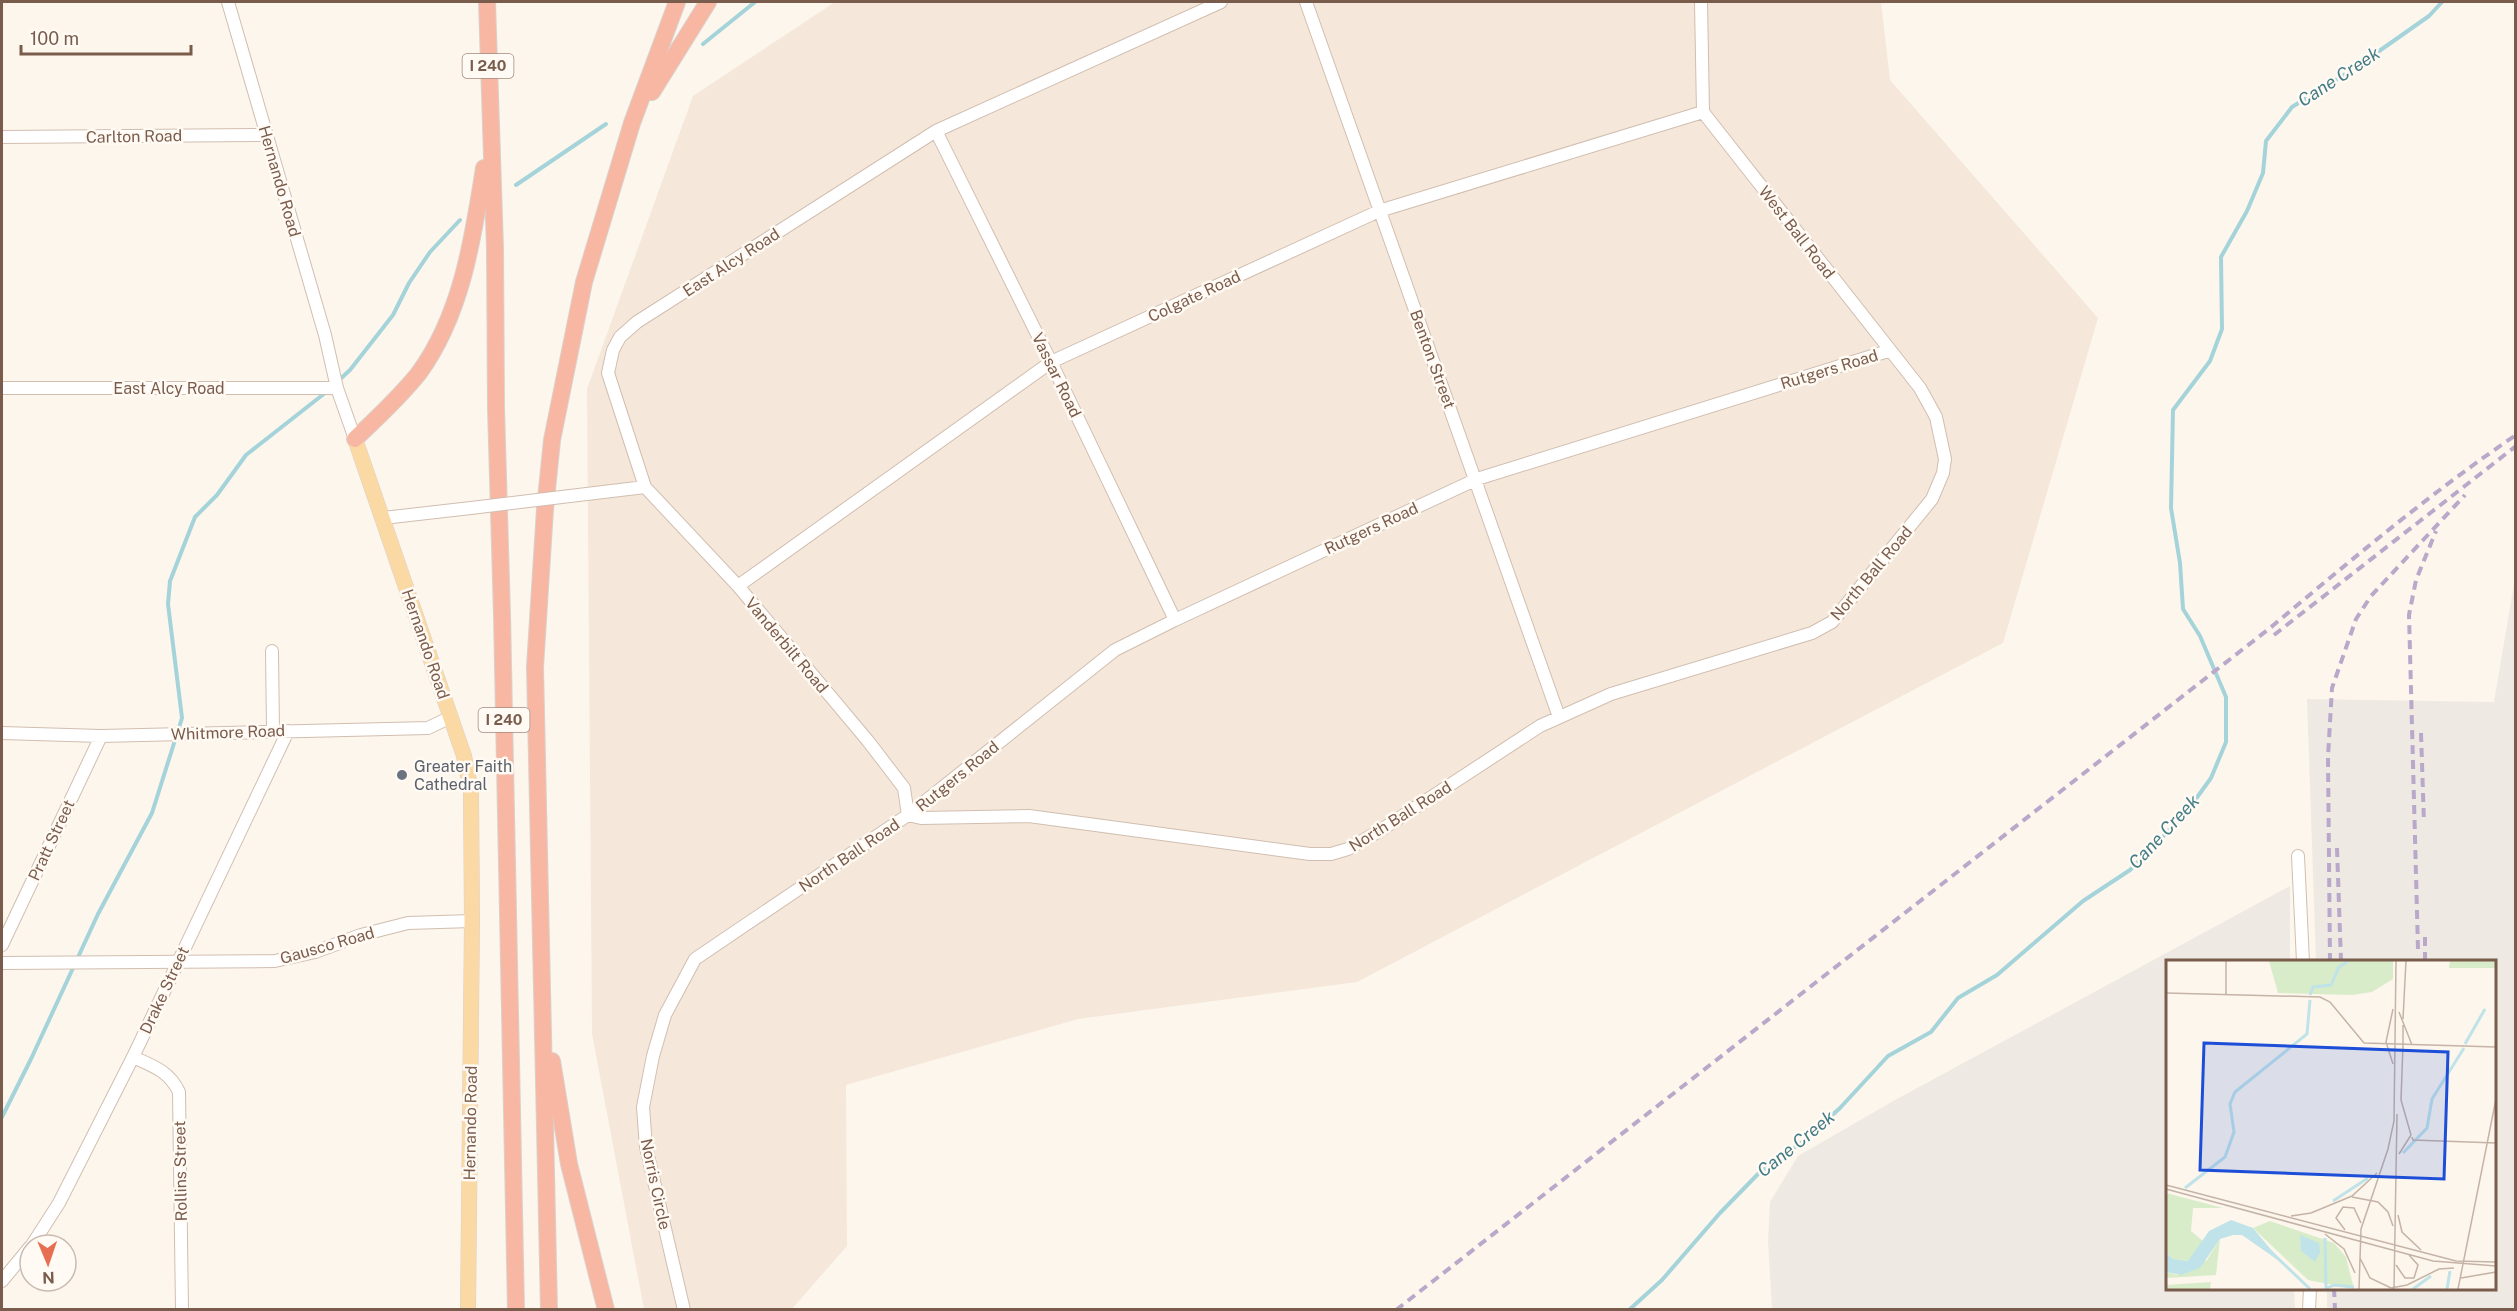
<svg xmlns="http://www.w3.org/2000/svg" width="2517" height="1311" viewBox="0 0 2517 1311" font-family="'Public Sans',sans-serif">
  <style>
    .residential { fill: #f5e8da }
    .industrial { fill: #efe9e4 }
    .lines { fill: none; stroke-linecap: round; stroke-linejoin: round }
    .stream { stroke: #a5d3da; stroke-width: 4 }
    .minor-casing { stroke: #d1beb0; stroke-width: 14 }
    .major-casing { stroke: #dad1cd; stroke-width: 16 }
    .highway-casing { stroke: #dad1cd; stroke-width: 18 }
    .minor { stroke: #fff; stroke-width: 12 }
    .major { stroke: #fbd9a5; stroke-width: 15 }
    .highway { stroke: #f7b7a3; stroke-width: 16 }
    .rail { stroke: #b9a8c9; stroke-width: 4; stroke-dasharray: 9 6; stroke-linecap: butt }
    .minor-bridge-casing { stroke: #d1beb0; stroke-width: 14; stroke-linecap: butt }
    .minor-bridge { stroke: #fff; stroke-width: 12 }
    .worship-dot { fill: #6b7280; stroke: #fffaf3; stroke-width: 2 }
    .labels { text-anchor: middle; stroke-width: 5; stroke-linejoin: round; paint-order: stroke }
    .shield { fill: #fffaf3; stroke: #a28b7f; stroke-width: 1.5 }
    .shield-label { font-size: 15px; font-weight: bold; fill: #7a5c4d }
    .street-label { font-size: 16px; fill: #7a5c4d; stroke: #fffaf3 }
    .worship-label { font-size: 16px; fill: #5b616d; stroke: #fffaf3; text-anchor: start }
    .water-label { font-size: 18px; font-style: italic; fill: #437c86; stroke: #fffaf3 }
    .inset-river { fill: none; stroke: #bfe3e8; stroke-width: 3 }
    .inset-road { fill: none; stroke: #c5b3a7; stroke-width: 1.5 }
    .view { fill: #1d4ed8; fill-opacity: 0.15; stroke: #1d4ed8; stroke-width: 3 }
    .inset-edge { fill: none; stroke: #7a5c4d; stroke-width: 3 }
  </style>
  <rect width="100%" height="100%" fill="#fdf6ec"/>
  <path class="residential" d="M 835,2 L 1881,2 L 1890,80 L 2098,318 L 2003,643 L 1357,982 L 1078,1019 L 846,1085 L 847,1246 L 791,1310 L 644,1309 L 592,1034 L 587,389 L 693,96 Z"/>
  <path class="industrial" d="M 2515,578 L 2515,1309 L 2327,1309 L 2327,1289 L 2494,1288 L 2494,962 L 2316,961 L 2307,699 L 2494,702 Z
    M 2290,886 L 2290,961 L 2168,962 L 2168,1288 L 2294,1289 L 2295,1309 L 1772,1309 L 1768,1241 L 1770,1202 L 1798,1156 L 1895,1100 Z"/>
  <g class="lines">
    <path class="stream" d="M 703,44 L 755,2
      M 516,185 L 606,124
      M 337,382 L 350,370 L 393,315 L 409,283 L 430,252 L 460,220
      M 2,1117 L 31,1059 L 98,914 L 152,813 L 182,718 L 168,604 L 170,581 L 195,517 L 217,495 L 246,455 L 325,393
      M 1629,1310 L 1662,1280 L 1720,1213 L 1759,1173 L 1806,1139 L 1840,1108 L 1888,1056 L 1931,1032 L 1958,998 L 1997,975 L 2083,901 L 2130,870 L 2185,814 L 2211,778 L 2226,742 L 2226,697 L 2200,636 L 2183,609 L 2180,563 L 2171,508 L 2173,410 L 2210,361 L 2222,329 L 2221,257 L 2247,211 L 2263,173 L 2266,141 L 2292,107 L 2355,68 L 2429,16 L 2442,2"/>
    <defs>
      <path id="minor" d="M 228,2 L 325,335 L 337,388 L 355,439
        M 1306,2 L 1559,717
        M 936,131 L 1051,362 L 1175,620
        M 2,137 L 267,135
        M 2,388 L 337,388
        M 570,496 L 645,487
        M 383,518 L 471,508
        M 738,586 L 1051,362 L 1379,211 L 1703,112
        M 272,651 L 273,731
        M 2,733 L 101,736 L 428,728 L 451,717
        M 908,815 L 904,788 L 868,741 L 738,586 L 645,487 L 608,373 L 613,350 L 620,337 L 637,322 L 936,131 L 1221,2
        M 908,815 L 1115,650 L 1175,620 L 1477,479 L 1888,351
        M 2298,856 L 2303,962
        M 2,945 L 101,736
        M 2,963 L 275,961 L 315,952 L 361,935 L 408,923 L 472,921
        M 133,1057 C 153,1066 169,1071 179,1092 L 182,1310
        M 32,1245 L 59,1203 L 133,1057 L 288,731
        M 2,1281 L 30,1247
        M 684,1310 L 646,1147 L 643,1107 L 653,1056 L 665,1015 L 695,959 L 908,815 L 921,818 L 1029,816 L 1310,854 L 1331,854 L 1348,849 L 1381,830 L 1540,726 L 1611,694 L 1812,633 L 1832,622 L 1932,499 L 1943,473 L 1945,459 L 1936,417 L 1920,388 L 1703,112 L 1701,2
        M 2309,1310 L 2310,1288"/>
      <path id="major" d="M 355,439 L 464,756 L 471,791 L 472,921 L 468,1310"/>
      <path id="highway" d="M 487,2 L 495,249 L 496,408 L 502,615 L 516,1310
        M 652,92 L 708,2
        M 355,439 C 377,418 400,397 419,373 C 462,314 473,238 484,168
        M 552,1061 L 569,1164 L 606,1310
        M 549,1310 L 535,667 L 545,509 L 552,440 L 584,282 L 632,123 L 677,2"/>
    </defs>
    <use href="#minor" class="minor-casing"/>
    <use href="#major" class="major-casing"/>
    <use href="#highway" class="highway-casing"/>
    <use href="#minor" class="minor"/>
    <use href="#major" class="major"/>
    <use href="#highway" class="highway"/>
    <path class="rail" d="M 2274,635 L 2516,446
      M 2421,733 L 2424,823
      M 2337,848 L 2341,962
      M 2425,937 L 2425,962
      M 2418,949 L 2409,615 L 2416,580 L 2436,531
      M 2330,962 L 2328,757 L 2332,688 L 2356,619 L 2371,596 L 2465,495
      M 2334,1288 L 2335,1310
      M 1396,1310 L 2270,628 C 2350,561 2429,494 2516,435"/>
    <defs>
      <path id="minor-bridge" d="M 471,508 L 570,496"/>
    </defs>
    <use href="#minor-bridge" class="minor-bridge-casing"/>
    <use href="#minor-bridge" class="minor-bridge"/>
  </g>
  <circle class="worship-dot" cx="402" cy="775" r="6"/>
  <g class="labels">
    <g class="shield">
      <rect x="462.5" y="54" width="51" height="24" rx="4.5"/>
      <rect x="478.5" y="708" width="51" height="24" rx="4.5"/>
    </g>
    <g class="shield-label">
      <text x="488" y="71">I 240</text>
      <text x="504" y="725">I 240</text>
    </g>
    <g class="street-label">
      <text transform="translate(134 136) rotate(-1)" y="6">Carlton Road</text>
      <text transform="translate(280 181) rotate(74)" y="6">Hernando Road</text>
      <text transform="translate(1797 232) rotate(52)" y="6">West Ball Road</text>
      <text transform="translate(731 262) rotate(-33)" y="6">East Alcy Road</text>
      <text transform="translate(1194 296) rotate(-25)" y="6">Colgate Road</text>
      <text transform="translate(1433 359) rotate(70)" y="6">Benton Street</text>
      <text transform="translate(1829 369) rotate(-17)" y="6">Rutgers Road</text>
      <text transform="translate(1057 375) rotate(64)" y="6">Vassar Road</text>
      <text x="169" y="394">East Alcy Road</text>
      <text transform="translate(1371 528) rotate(-25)" y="6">Rutgers Road</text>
      <text transform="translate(1871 573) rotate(-50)" y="6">North Ball Road</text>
      <text transform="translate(426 644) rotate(71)" y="6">Hernando Road</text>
      <text transform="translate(787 645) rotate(50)" y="6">Vanderbilt Road</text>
      <text transform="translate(228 732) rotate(-2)" y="6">Whitmore Road</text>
      <text transform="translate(957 776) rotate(-39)" y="6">Rutgers Road</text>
      <text transform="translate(1400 816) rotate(-32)" y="6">North Ball Road</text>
      <text transform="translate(51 840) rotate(-65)" y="6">Pratt Street</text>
      <text transform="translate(849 855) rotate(-34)" y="6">North Ball Road</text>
      <text transform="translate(327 945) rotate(-16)" y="6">Gausco Road</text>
      <text transform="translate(164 990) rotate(-65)" y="6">Drake Street</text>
      <text transform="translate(470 1123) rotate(-89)" y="6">Hernando Road</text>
      <text transform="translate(180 1171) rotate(-91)" y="6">Rollins Street</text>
      <text transform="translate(656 1184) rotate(78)" y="6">Norris Circle</text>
    </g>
    <g class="worship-label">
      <text x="414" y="772">Greater Faith<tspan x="414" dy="18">Cathedral</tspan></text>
    </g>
    <g class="water-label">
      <text transform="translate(2339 77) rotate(-33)" y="6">Cane Creek</text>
      <text transform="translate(2164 832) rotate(-47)" y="6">Cane Creek</text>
      <text transform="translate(1796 1144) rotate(-39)" y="6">Cane Creek</text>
    </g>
  </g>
  <g transform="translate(2166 960)">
    <rect width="330" height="330" fill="#fdf6ec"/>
    <path d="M 103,1 L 227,1 L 227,19 L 206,32 L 186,35 L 112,33 ZM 284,1 L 330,1 L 330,8 L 283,8 ZM 0,233 L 57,248 L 27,248 L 25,271 L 38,282 L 22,301 L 7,299 L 0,293 ZM 104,261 L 168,283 L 180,297 L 188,329 L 142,320 L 87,268 ZM 54,279 L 50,315 L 0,318 L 0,312 L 11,315 L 41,300 ZM 45,322 L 44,329 L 0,329 L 0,325 Z" fill="#d8ecc9"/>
    <path d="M 65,260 L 87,268 L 116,303 L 76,275 L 67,275 L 54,279 L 34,308 L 15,315 L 0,312 L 0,293 L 7,299 L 22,301 L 43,271 ZM 134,275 L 153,283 L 154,293 L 149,302 L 135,291 Z" fill="#bfe3e8"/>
    <path class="inset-river" d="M 144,35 L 147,27 L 165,25 L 173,7 L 182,1M 299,84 L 319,49M 237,193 L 261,168 L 266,139 L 298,88M 19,228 L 59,197 L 68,172 L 64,144 L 69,132 L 141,74 L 144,40M 167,241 L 202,218M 159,278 L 160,329M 101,288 L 144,329M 159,329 L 168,325 L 188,327M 247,329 L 265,316M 281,329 L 284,311"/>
    <path class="inset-road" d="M 0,33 L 154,37 L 164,42 L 198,83 L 330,87M 60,35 L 60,1M 233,52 L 246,85M 237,59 L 240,1M 237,65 L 237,85M 237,85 L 235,140 L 245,175M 227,104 L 220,82 L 227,49M 246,177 L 247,180 L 330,183M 233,194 L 245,175M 0,225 L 290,301 L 330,302M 0,229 L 267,301 L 330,306M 186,237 L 212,242 L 222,252 L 227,266M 232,255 L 236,272 L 255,290M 125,256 L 145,253 L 186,236 L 211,213M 179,270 L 170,258 L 177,247 L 188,248 L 195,263M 159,274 L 178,289 L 189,313M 194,298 L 204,318 L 225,328 L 241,325 L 273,309 L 288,308M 230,305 L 239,318 L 248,318 L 252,305 L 243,295M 295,318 L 330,312M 193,329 L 195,269 L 222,189 L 228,161 L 230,1M 228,329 L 231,154M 292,329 L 330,139"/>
    <path class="view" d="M 38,83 L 282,92 L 278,219 L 34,210 Z"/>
    <rect width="330" height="330" class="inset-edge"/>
  </g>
  <rect width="2517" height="1311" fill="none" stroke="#7a5c4d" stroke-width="6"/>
  <g transform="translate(48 1263) rotate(178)"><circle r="28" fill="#fffaf3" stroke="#cabbb1" stroke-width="1.5"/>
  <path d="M0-4.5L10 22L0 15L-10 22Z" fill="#e76f51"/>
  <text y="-9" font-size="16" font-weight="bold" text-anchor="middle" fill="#7a5c4d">N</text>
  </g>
  <path d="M21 45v9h170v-9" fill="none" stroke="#7a5c4d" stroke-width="3"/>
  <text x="30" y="45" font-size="18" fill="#7a5c4d" stroke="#fffaf3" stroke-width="4.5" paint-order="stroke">100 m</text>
</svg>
